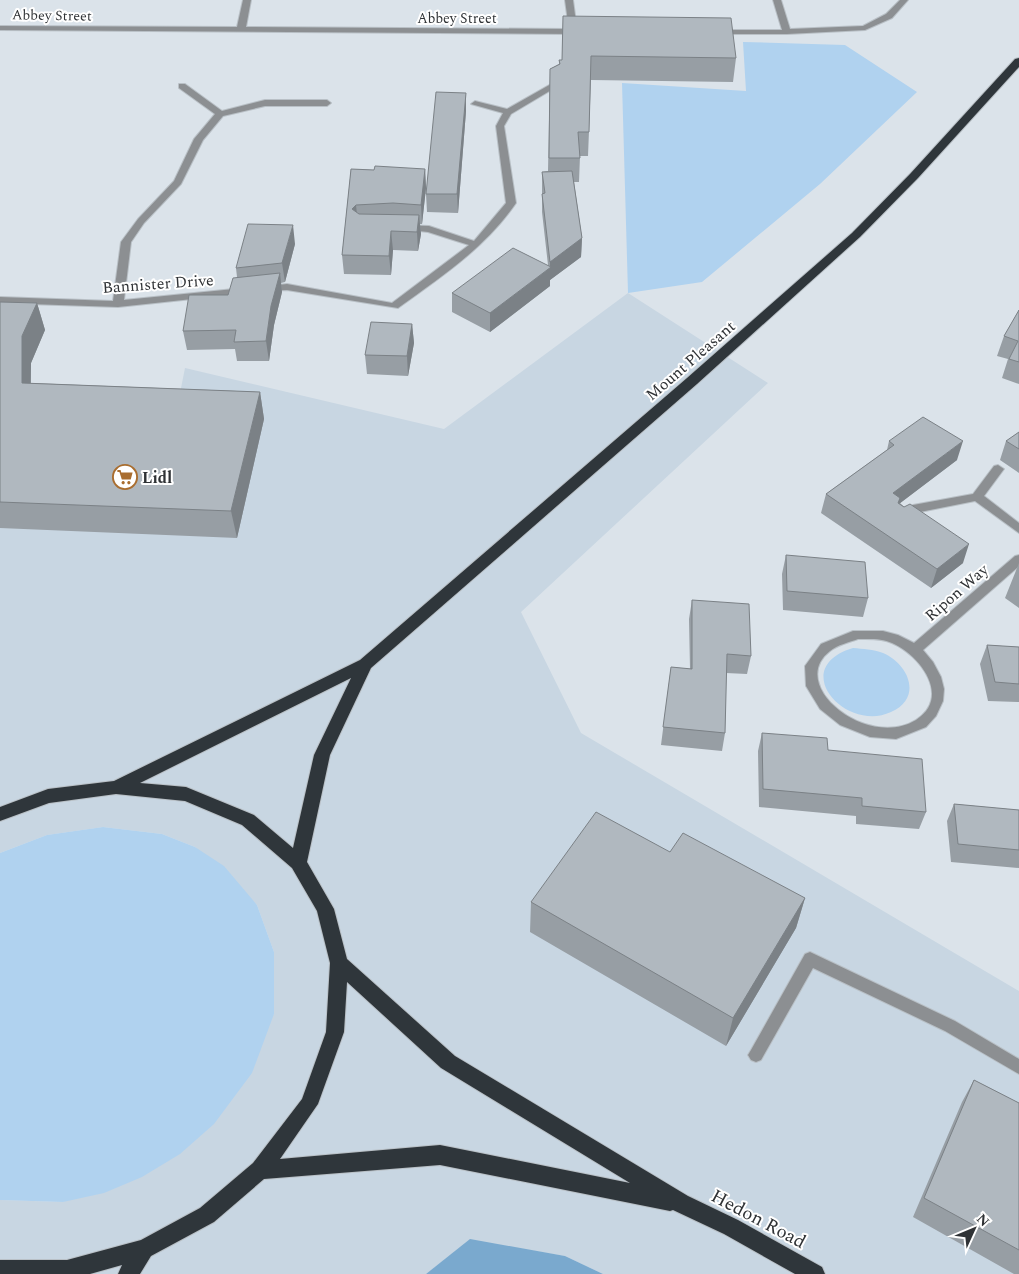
<svg xmlns="http://www.w3.org/2000/svg" width="1019" height="1274" viewBox="0 0 1019 1274" font-family="Spectral,serif">
  <style>
    .built { fill: #c8d6e2 }
    .green { fill: #b0d2ef }
    .forest { fill: #7aa9ce }
    .lines { fill: none; stroke-linecap: round; stroke-linejoin: round }
    .minor-casing { stroke: #b9c0c6; stroke-width: 2 }
    .highway-casing { stroke: #b9c0c6; stroke-width: 2 }
    .minor { fill: #8c8f92; fill-rule: evenodd }
    .highway { fill: #2f363b; fill-rule: evenodd }
    .wall { fill: #979ea4 }
    .shaded-wall { fill: #7b8186 }
    .building { fill: #b0b8bf; stroke: #7b8186 }
    .labels { text-anchor: middle; stroke-width: 4; stroke-linejoin: round; paint-order: stroke }
    .far-street-label { font-size: 14px; fill: #2f3235; stroke: #fff }
    .street-label { font-size: 16px; fill: #2f3235; stroke: #fff }
    .poi-label { font-size: 16px; font-weight: bold; fill: #2f3235; stroke: #fff; text-anchor: start }
    .near-street-label { font-size: 19px; fill: #2f3235; stroke: #fff }
  </style>
  <rect width="100%" height="100%" fill="#dbe3ea"/>
  <path class="built" d="M 628,293 L 768,383 L 521,612 L 581,733 L 1019,991 L 1019,1274 L 603,1274 L 565,1256 L 470,1240 L 426,1274 L 0,1274 L 0,1200 L 63,1202 L 274,1014 L 274,952 L 257,905 L 195,847 L 162,834 L 103,827 L 47,835 L 0,853 L 0,403 L 176,413 L 185,368 L 444,429 Z"/>
  <path class="green" d="M 743,42 L 845,45 L 917,92 L 820,184 L 702,282 L 628,293 L 622,83 L 746,91 Z
    M 853,648 C 863,649 873,649 883,653 C 909,664 923,698 891,712 C 846,733 787,668 853,648 Z
    M 103,827 L 162,834 L 195,847 L 224,866 L 257,905 L 274,952 L 274,1014 L 252,1073 L 214,1124 L 180,1154 L 142,1177 L 104,1193 L 63,1202 L 0,1200 L 0,853 L 47,835 Z"/>
  <path class="forest" d="M 470,1239 L 565,1256 L 603,1274 L 426,1274 Z"/>
  <g class="lines">
    <defs>
      <path id="minor" d="M 243,0 L 251,0 L 246,27 L 569,29 L 565,0 L 573,0 L 577,30 L 581,32 L 573,34 L 0,30 L 0,26 L 237,27 Z
        M 773,0 L 781,0 L 790,29 L 863,26 L 886,14 L 900,0 L 908,0 L 892,18 L 865,30 L 787,34 L 715,34 L 711,32 L 715,30 L 782,30 Z
        M 179,84 L 185,84 L 222,111 L 265,100 L 327,100 L 331,103 L 327,106 L 265,106 L 223,116 L 203,140 L 181,184 L 144,223 L 131,242 L 124,300 L 244,288 L 248,289 L 248,293 L 118,307 L 0,303 L 0,297 L 113,301 L 121,242 L 138,219 L 174,181 L 194,139 L 215,114 L 179,88 Z
        M 551,84 L 558,86 L 511,114 L 504,126 L 516,203 C 485,248 441,277 398,308 L 287,290 L 260,291 L 260,287 L 287,284 L 392,303 L 469,245 L 428,232 L 401,229 L 401,225 L 429,226 L 474,241 L 506,203 L 496,126 L 503,113 L 471,104 L 475,101 L 507,109 Z
        M 998,465 L 1004,469 L 984,496 L 1019,523 L 1019,533 L 975,501 L 920,512 L 904,521 L 898,517 L 913,505 L 973,494 L 994,466 Z
        M 1019,555 L 1019,566 L 923,650 L 933,662 L 941,677 L 944,689 L 943,701 L 936,716 L 926,727 L 896,739 L 870,737 L 840,725 L 820,709 L 806,686 L 805,666 L 821,644 L 853,631 L 883,631 L 898,635 L 914,643 L 1015,556 ZM 858,639 C 869,639 882,638 892,643 C 920,655 952,697 916,720 C 867,750 786,685 830,651 C 837,645 850,642 858,639 Z
        M 810,952 L 955,1021 L 1019,1059 L 1019,1074 L 945,1031 L 813,968 L 761,1060 L 756,1062 L 751,1060 L 748,1055 L 751,1050 L 805,954 Z"/>
      <path id="highway" d="M 1019,58 L 1019,67 L 918,178 L 860,237 L 697,384 L 371,668 L 330,755 L 307,862 L 334,909 L 347,959 L 455,1056 L 688,1196 L 738,1220 L 822,1267 L 825,1274 L 795,1274 L 724,1234 L 673,1210 L 670,1211 L 440,1165 L 264,1179 L 214,1222 L 151,1256 L 140,1274 L 118,1274 L 122,1265 L 90,1274 L 0,1274 L 0,1260 L 67,1260 L 141,1240 L 200,1208 L 253,1163 L 302,1099 L 326,1032 L 330,963 L 317,911 L 292,868 L 242,825 L 185,801 L 116,794 L 49,803 L 0,821 L 0,807 L 48,789 L 114,781 L 360,660 L 687,378 L 852,233 L 910,174 L 1015,59 ZM 351,678 L 314,755 L 293,848 L 254,815 L 186,787 L 140,783 ZM 347,982 L 441,1068 L 630,1183 L 440,1145 L 280,1159 L 318,1104 L 344,1032 Z"/>
    </defs>
    <use href="#minor" class="minor-casing"/>
    <use href="#highway" class="highway-casing"/>
    <use href="#minor" class="minor"/>
    <use href="#highway" class="highway"/>
  </g>
  <path class="wall" d="M 563,16 L 736,58 L 733,82 L 591,80 L 588,156 L 580,156 L 579,182 L 574,182 L 582,238 L 581,257 L 550,280 L 550,286 L 490,332 L 452,312 L 452,293 L 548,265 L 542,212 L 542,172 L 548,171 L 550,69 L 559,64 L 559,60 L 562,60 Z
    M 466,93 L 466,111 L 458,213 L 427,212 L 426,194 Z
    M 351,169 L 374,170 L 425,169 L 426,188 L 422,224 L 420,224 L 421,234 L 418,251 L 393,250 L 391,275 L 344,274 L 342,255 Z
    M 295,244 L 285,282 L 281,283 L 282,292 L 274,325 L 269,361 L 237,361 L 235,349 L 187,350 L 183,331 L 228,295 L 237,277 L 236,268 Z
    M 0,302 L 37,303 L 45,330 L 31,363 L 31,383 L 260,392 L 264,419 L 237,538 L 0,528 Z
    M 1019,310 L 1019,384 L 1002,378 L 1008,359 L 997,356 L 1004,336 Z
    M 412,324 L 414,343 L 408,376 L 367,374 L 365,355 Z
    M 1019,432 L 1019,473 L 1000,460 L 1006,441 Z
    M 889,441 L 957,460 L 900,503 L 963,563 L 931,588 L 821,513 L 826,494 L 887,450 Z
    M 786,555 L 868,598 L 863,617 L 783,610 L 782,574 Z
    M 1019,563 L 1019,608 L 1005,598 Z
    M 692,600 L 751,656 L 747,674 L 726,673 L 725,733 L 722,751 L 661,745 L 671,667 L 690,669 L 689,619 Z
    M 987,645 L 1019,647 L 1019,702 L 988,701 L 980,664 Z
    M 762,733 L 828,750 L 926,812 L 919,829 L 856,824 L 856,816 L 759,807 L 758,751 Z
    M 954,804 L 1019,810 L 1019,868 L 951,862 L 947,821 Z
    M 670,852 L 805,898 L 796,928 L 726,1046 L 530,932 L 531,902 Z
    M 974,1080 L 1019,1103 L 1019,1274 L 1014,1274 L 913,1217 L 962,1102 Z"/>
  <path class="shaded-wall" d="M 466,93 L 466,111 L 458,213 L 457,194 Z
    M 425,169 L 426,188 L 422,224 L 421,205 Z
    M 356,205 L 358,224 L 352,209 Z
    M 419,215 L 421,234 L 418,251 L 417,232 Z
    M 293,225 L 295,244 L 285,282 L 282,263 Z
    M 391,231 L 393,250 L 391,275 L 389,256 Z
    M 582,238 L 581,257 L 550,280 L 550,286 L 490,332 L 490,313 L 550,268 L 550,262 Z
    M 280,273 L 282,292 L 274,325 L 269,361 L 266,341 L 271,306 Z
    M 37,303 L 45,330 L 31,363 L 30,410 L 22,383 L 22,336 Z
    M 412,324 L 414,343 L 408,376 L 407,356 Z
    M 260,392 L 264,419 L 237,538 L 231,511 Z
    M 963,441 L 957,460 L 899,504 L 893,493 Z
    M 969,544 L 963,563 L 931,588 L 937,569 Z
    M 805,898 L 796,928 L 726,1046 L 733,1018 Z"/>
  <path class="building" d="M 563,16 L 731,18 L 736,58 L 591,56 L 589,132 L 578,132 L 580,158 L 549,158 L 550,69 L 560,64 L 559,60 L 562,60 Z
    M 436,92 L 466,93 L 457,194 L 426,194 Z
    M 375,166 L 425,169 L 421,205 L 393,203 L 356,205 L 352,209 L 359,214 L 419,215 L 417,232 L 391,231 L 389,256 L 342,255 L 351,169 L 374,170 Z
    M 572,171 L 582,238 L 550,262 L 542,194 L 545,193 L 542,172 Z
    M 248,224 L 293,225 L 282,263 L 236,268 Z
    M 513,248 L 551,267 L 490,313 L 452,293 Z
    M 280,273 L 271,306 L 266,341 L 234,342 L 236,330 L 183,331 L 189,295 L 228,295 L 233,278 Z
    M 0,302 L 37,303 L 22,336 L 22,383 L 260,392 L 231,511 L 0,502 Z
    M 1019,310 L 1019,362 L 1009,359 L 1018,341 L 1004,336 Z
    M 371,322 L 412,324 L 407,356 L 365,355 Z
    M 923,417 L 963,441 L 893,493 L 900,498 L 898,503 L 904,507 L 910,504 L 969,544 L 937,569 L 826,494 L 894,445 L 889,441 Z
    M 1019,432 L 1019,449 L 1006,441 Z
    M 786,555 L 865,562 L 868,598 L 787,591 Z
    M 692,600 L 749,604 L 751,656 L 727,654 L 725,733 L 663,727 L 671,667 L 692,669 Z
    M 987,645 L 1019,647 L 1019,684 L 995,682 Z
    M 762,733 L 827,738 L 828,750 L 922,759 L 926,812 L 862,806 L 862,798 L 763,789 Z
    M 954,804 L 1019,810 L 1019,850 L 958,844 Z
    M 596,812 L 670,852 L 683,833 L 805,898 L 733,1018 L 531,902 Z
    M 974,1080 L 1019,1103 L 1019,1250 L 924,1198 Z"/>
  <defs>
    <symbol id="supermarket-ring" viewBox="-11 -11 22 22"><circle r="9.5" fill="#fff" stroke="#a96d2f" stroke-width="1.5"/><path d="M-6-5.5h2.5l.6 2H6L4.5 2H-2.5L-4.4-4H-6ZM-1.5 3.2a1.3 1.3 0 1 0 .1 0ZM3 3.2a1.3 1.3 0 1 0 .1 0Z" fill="#a96d2f"/></symbol>
  </defs>
  <g fill-rule="evenodd">
    <use href="#supermarket-ring" x="111" y="463" width="28" height="28"/>
  </g>
  <g class="labels">
    <g class="far-street-label">
      <text transform="translate(52 15) rotate(1)" y="5">Abbey Street</text>
      <text x="457" y="23">Abbey Street</text>
    </g>
    <g class="street-label">
      <text transform="translate(158 283) rotate(-4)" y="6">Bannister Drive</text>
      <text transform="translate(690 360) rotate(-41)" y="6">Mount Pleasant</text>
      <text transform="translate(956 592) rotate(-41)" y="6">Ripon Way</text>
    </g>
    <g class="poi-label">
      <text x="142" y="483">Lidl</text>
    </g>
    <g class="near-street-label">
      <text transform="translate(759 1218) rotate(28)" y="7">Hedon Road</text>
    </g>
  </g>
  <g transform="translate(974 1229) rotate(46)" stroke="#ffffff" stroke-width="4" paint-order="stroke">
  <path d="M0-4L9 19L0 12L-9 19Z" fill="#2f3235"/>
  <text y="-8" font-size="14" font-weight="bold" text-anchor="middle" fill="#2f3235">N</text>
  </g>
</svg>
